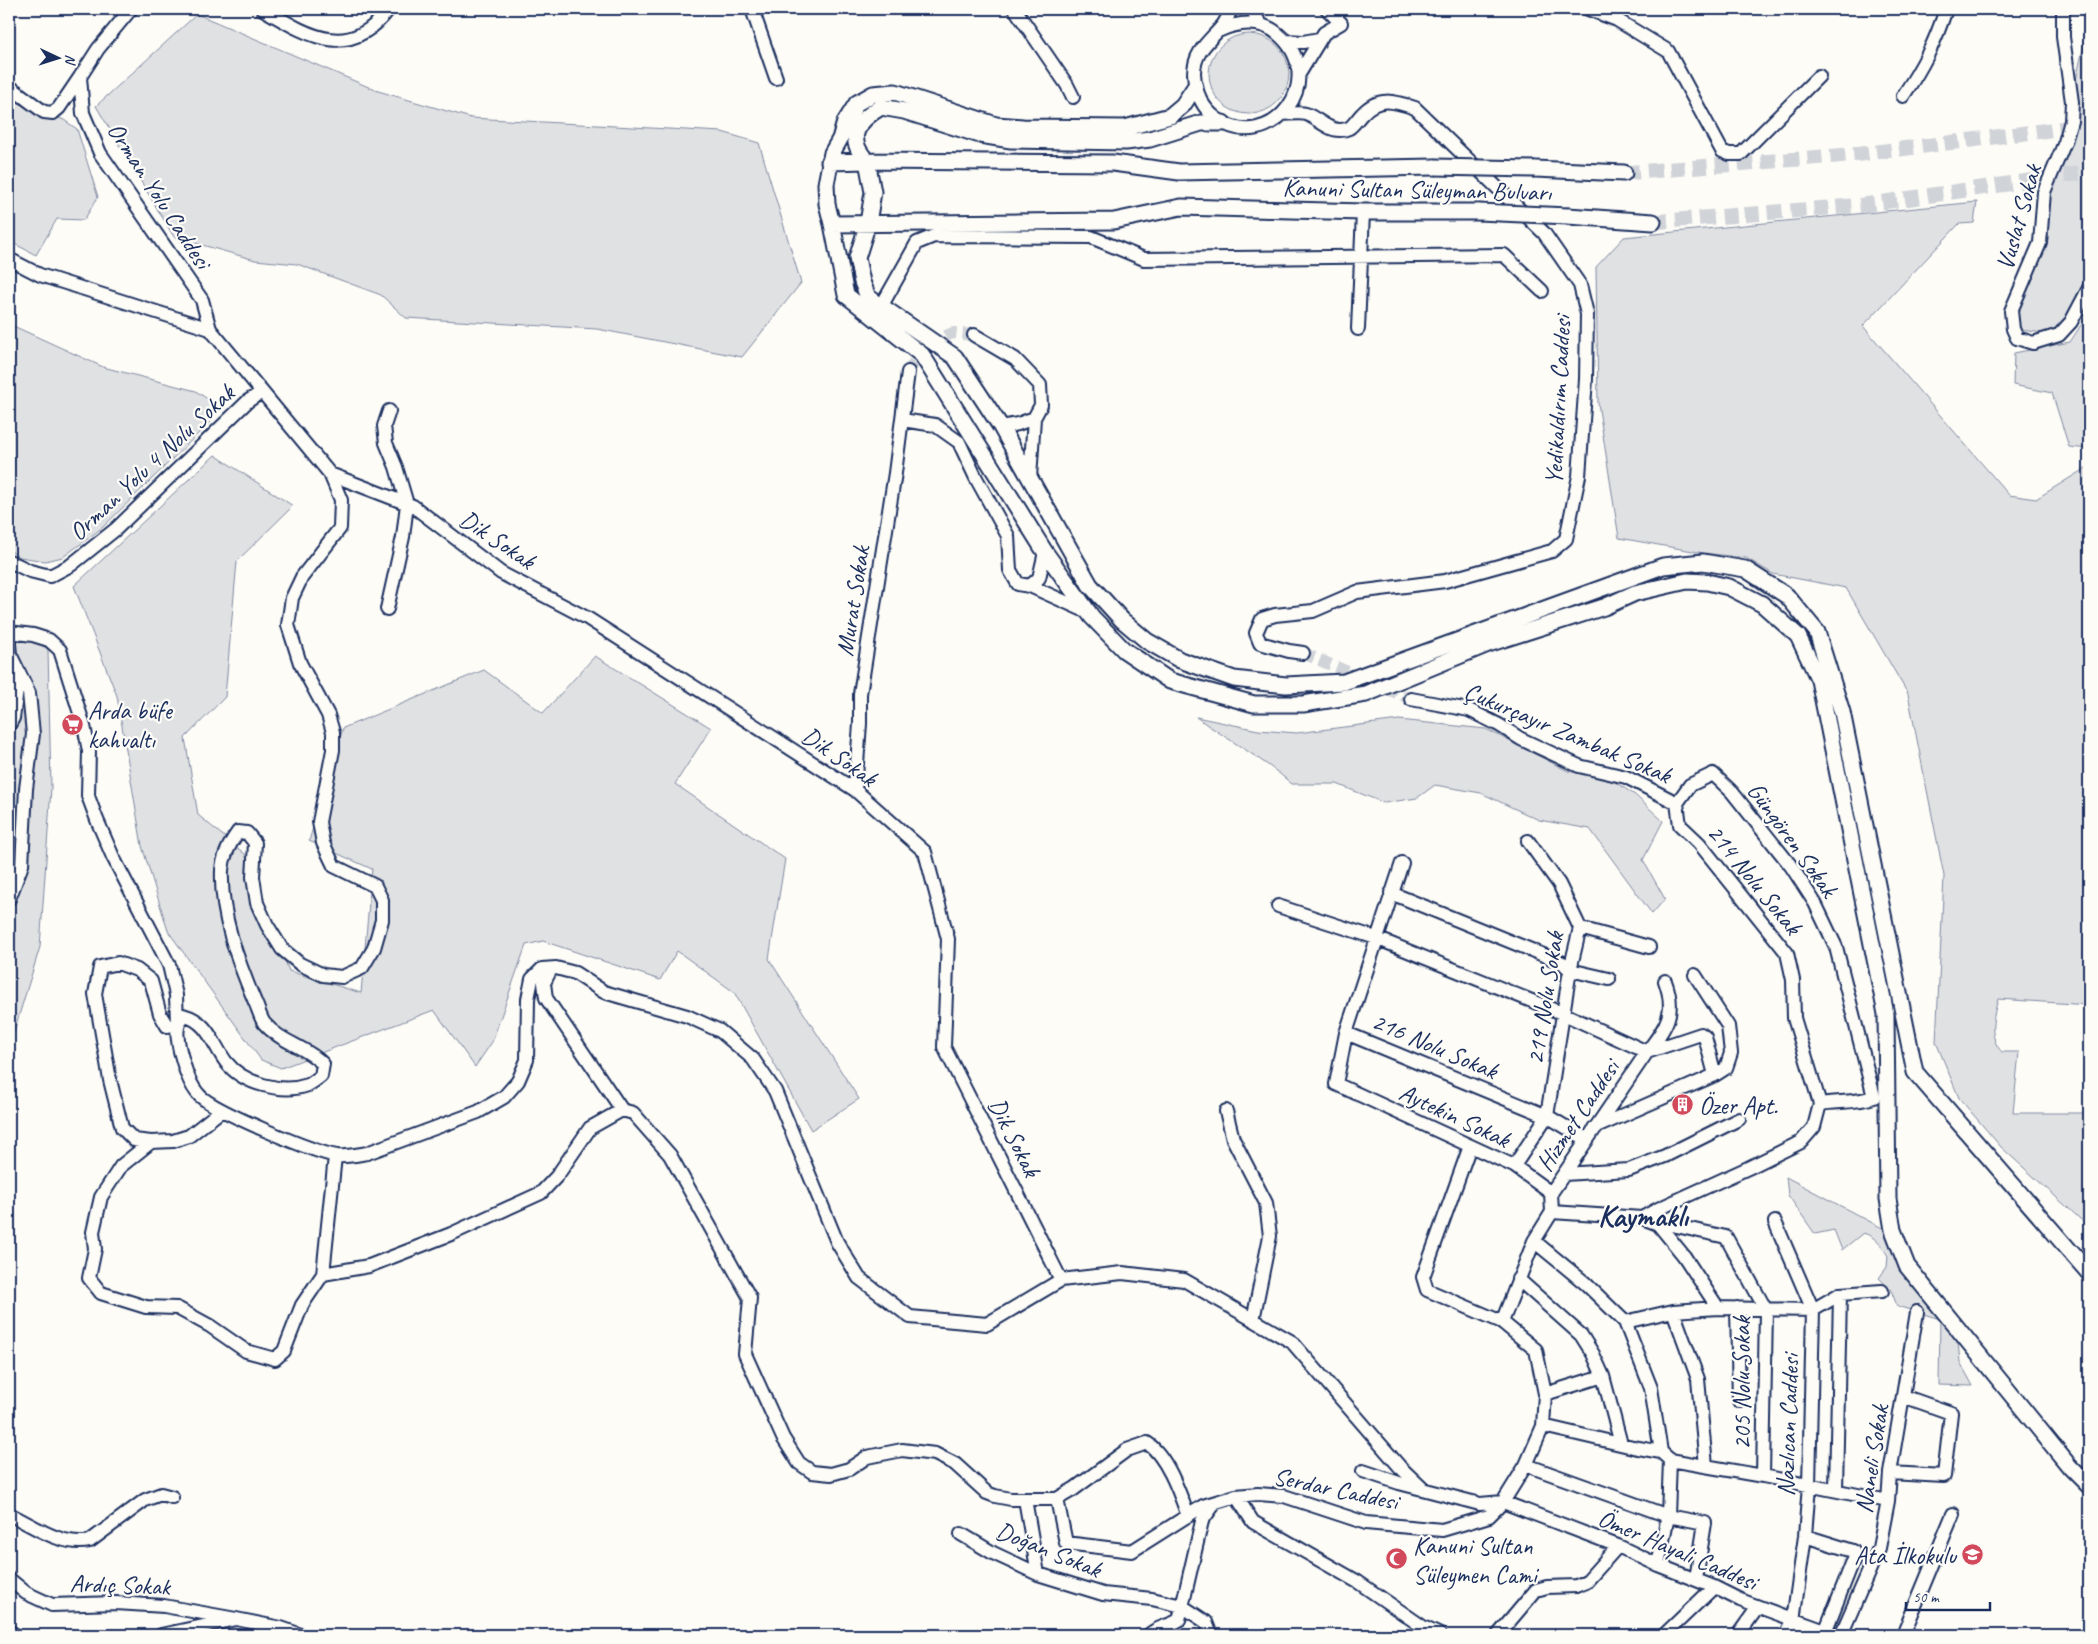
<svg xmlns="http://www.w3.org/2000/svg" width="2098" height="1644" viewBox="0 0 2098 1644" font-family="Caveat,sans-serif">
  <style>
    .green { fill: #e0e1e3; stroke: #7e88a0 }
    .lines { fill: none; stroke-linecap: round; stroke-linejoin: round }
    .minor-tunnel { stroke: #d0d3d8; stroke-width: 12; stroke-dasharray: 12 6; stroke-linecap: butt }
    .major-tunnel { stroke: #d0d3d8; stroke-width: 15; stroke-dasharray: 15 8; stroke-linecap: butt }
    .minor-casing { stroke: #1b2f5e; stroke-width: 16 }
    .major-casing { stroke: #1b2f5e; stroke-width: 19 }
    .minor { stroke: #fdfcf7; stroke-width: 12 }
    .major { stroke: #fdfcf7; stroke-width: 15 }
    .major-bridge-casing { stroke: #1b2f5e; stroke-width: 19; stroke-linecap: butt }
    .major-bridge { stroke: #fdfcf7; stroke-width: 15 }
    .labels { text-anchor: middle; stroke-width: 4.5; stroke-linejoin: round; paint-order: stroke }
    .street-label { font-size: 25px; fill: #1b2f5e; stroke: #fdfcf7 }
    .poi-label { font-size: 25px; fill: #1b2f5e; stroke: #fdfcf7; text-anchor: start }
    .district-label { font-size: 30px; font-weight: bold; fill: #1b2f5e; stroke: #fdfcf7 }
  </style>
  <rect width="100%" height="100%" fill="#fdfcf7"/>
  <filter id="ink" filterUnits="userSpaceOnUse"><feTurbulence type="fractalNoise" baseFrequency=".02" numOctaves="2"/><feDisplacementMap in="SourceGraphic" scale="10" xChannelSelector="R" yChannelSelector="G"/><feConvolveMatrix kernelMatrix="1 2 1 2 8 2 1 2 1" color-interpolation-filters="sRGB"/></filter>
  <g filter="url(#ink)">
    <path class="green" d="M 197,14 L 378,91 L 471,118 L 722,132 L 759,143 L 801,283 L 742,357 L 597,329 L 406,318 L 381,295 L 297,264 L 255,260 L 174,237 L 96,106 Z
      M 2089,21 L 2089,287 L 2059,335 L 2013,329 L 2040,243 Z
      M1209 74a40 40 0 1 1 80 0a40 40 0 1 1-80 0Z
      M 9,98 L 64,120 L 77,129 L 98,197 L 84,220 L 57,219 L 36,255 L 9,241 Z
      M 1977,202 L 1974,223 L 1959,224 L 1863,326 L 2009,495 L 2036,499 L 2089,466 L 2089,1005 L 1998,999 C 1993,1017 1988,1038 2002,1052 L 2019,1052 L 2013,1113 L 2089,1113 L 2089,1227 L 2001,1147 L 1959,1098 L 1936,1042 L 1944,876 L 1908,694 L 1846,588 L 1773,574 L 1746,558 L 1704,553 L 1619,538 L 1598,403 L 1596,267 L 1624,237 Z
      M 2089,313 L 2089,449 L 2069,447 L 2052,393 L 2013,385 L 2014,353 L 2070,342 Z
      M 9,324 L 103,367 L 196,391 L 216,405 L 210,422 L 102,528 L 63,557 L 45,561 L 20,557 L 9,550 Z
      M 215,455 L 293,506 L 237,561 L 225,697 L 185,738 L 198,815 L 245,854 L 289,971 L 361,993 L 372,869 L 309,841 L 343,728 L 484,670 L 543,713 L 595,656 L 711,728 L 675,784 L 785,859 L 769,959 L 859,1099 L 811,1130 L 734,992 L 677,951 L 660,980 L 543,941 L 526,945 L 492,1042 L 475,1067 L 434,1010 L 281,1068 L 261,1060 L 168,931 L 142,846 L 117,696 L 74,586 Z
      M 9,636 L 36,642 L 48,649 L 51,788 L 40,947 L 9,1048 Z
      M 1196,717 L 1258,730 L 1297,733 L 1399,720 L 1486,729 L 1568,771 L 1612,780 L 1635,795 L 1663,821 L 1643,860 L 1665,899 L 1652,914 L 1590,829 L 1539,820 L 1481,793 L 1435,785 L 1417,798 L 1384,803 L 1337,784 L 1292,784 C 1262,758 1228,740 1196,717 Z
      M 1786,1177 L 1884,1229 L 1903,1273 L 1943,1319 L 1958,1342 L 1960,1362 L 1973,1386 L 1939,1385 L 1940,1319 L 1897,1306 L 1891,1290 L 1879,1278 L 1887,1267 L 1888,1256 C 1882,1246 1875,1236 1863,1233 L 1842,1250 L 1834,1230 L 1815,1234 L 1788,1195 Z"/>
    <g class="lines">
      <path class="minor-tunnel" d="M 908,372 L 926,344 L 953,333 L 974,335
        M 1303,653 L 1411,699"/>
      <path class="major-tunnel" d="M 1624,173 L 1861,154 L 2089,125
        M 1653,222 L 1864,205 L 2089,172"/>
      <defs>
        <path id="minor" d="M 131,9 L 98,49 L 80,77 L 83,113 L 100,153 L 202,300 L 210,329 L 330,474 L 341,500 L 340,528 L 302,577 L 292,598 L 288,625 L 300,663 L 328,715 L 333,732 L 333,750 L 319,822 L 323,843 L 334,866 L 375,886 L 382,900 L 382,920 L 374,948 L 362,968 L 342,977 L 323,975 L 300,964 L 282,949 L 267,925 L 257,903 L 253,877 L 255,843 L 247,833 L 238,832 C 230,843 223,855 222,870 C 220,914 238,962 255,1002 C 258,1008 260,1017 264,1023 C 281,1043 306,1046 323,1064 L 321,1076 C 317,1079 312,1083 308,1085 C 282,1094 243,1084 226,1062 C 212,1043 209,1022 183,1015 C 175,1028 177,1037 180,1051 C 184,1066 189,1085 200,1096 C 217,1112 313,1152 337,1156 C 347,1157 356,1155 367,1153 L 478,1112 L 504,1097 L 518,1081 L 527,1060 L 528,999 L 532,979 L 542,969 L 556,968 L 575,973 L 604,992 L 687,1016 L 720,1031 L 753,1059 L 775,1091 L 837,1242 L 859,1278 L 910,1317 L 987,1324 L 1061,1280 L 1122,1273 L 1184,1280 L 1292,1342 L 1400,1467 L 1423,1489
          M 263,9 C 309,36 349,62 389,9
          M 752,9 L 776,78
          M 1015,9 L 1067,85 L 1073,97
          M 1252,9 L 1260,24
          M 1588,9 L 1617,20 L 1668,51 L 1722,151 L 1729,154 L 1741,154 L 1819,76
          M 2063,9 L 2063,37 L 2072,102 L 2071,121 L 2065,142 L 2044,192 L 2040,243 L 2011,311 L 2013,329 L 2017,338 L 2033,343 L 2059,335 L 2071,322 L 2089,288
          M 1218,31 C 1237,22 1261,19 1278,34 C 1331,79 1271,157 1217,119 C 1202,108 1195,92 1194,73 C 1194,42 1227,33 1230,9
          M 1287,41 L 1303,42 L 1319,39
          M 1299,74 L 1324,33 L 1341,23 L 1327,9
          M 9,86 L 44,112 L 53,113 L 59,108 L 80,77
          M 1903,96 C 1923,66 1935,43 1946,9
          M 1283,114 C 1289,114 1300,112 1306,114 C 1320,119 1332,136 1349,128 C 1353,126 1358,118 1362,114 C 1378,96 1394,101 1415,108 L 1544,233 L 1580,285 L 1587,314 L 1586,379 L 1579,476 L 1566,539 L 1552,551 L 1445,581 L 1357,592 L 1313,611 L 1275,615 L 1262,619 L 1256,633 L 1260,643 L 1289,651 L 1303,653
          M 9,259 L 40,275 L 210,329
          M 882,305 L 917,243 L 934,236 L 1091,237 L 1144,259 L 1504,255 L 1542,291
          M 1358,329 L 1363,212
          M 974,335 L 1015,359 L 1040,385 L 1041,405 L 1034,418 L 1030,478
          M 902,420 L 935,425 L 959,442 L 976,478 L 1008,536 L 1010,570 L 1018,584 L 1030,586 L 1090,613
          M 1001,427 L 1018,424 L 1034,418
          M 330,474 L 413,506 L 501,573 L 587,618 L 855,790 L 925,852 L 948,939 L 944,1047 L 1061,1280
          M 9,561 L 30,571 L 50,576 L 71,565 L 116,529 L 248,401 L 262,392
          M 1030,586 L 1039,578 L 1045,552
          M 387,609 L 403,537 L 407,504 L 396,467 L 386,443 L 384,426 L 389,411
          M 9,632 L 33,635 L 49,640 L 60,650 L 84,726 L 89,751 L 88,796 L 97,820 L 113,857 L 169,965 L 176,995 L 177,1024 L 167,1026 L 160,1014 L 151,981 L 137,970 L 118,963 L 100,967 L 95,994 L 110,1080 L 122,1128 L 134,1140 L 151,1142 L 173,1141 L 189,1136 L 222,1110
          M 9,644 L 10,654 L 29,693 L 33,734 L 26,789 L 22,865 L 9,899
          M 1411,699 L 1469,710 L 1499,725 L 1521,739 L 1579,766 L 1626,777 L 1677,803
          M 9,725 L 13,718 L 17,690 L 10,670
          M 855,790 L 860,724 L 860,694 L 895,473 L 908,372
          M 1677,803 L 1690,785 L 1713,774 L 1732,792 L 1791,866 L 1815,903 L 1836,947 L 1874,1097 C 1857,1103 1838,1101 1820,1104 L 1814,1127 L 1801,1142 L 1748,1168 L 1658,1209 L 1642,1218 L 1552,1212 L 1551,1193 L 1647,1052 L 1701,1034 L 1705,1037 L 1715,1075
          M 1677,803 L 1680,825 L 1699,843 L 1787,953 L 1793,980 L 1794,1018 L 1820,1104
          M 1402,863 L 1346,1033 L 1336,1084 L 1514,1166 L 1551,1193
          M 1391,893 L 1563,963 L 1570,970 L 1609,979
          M 1278,906 L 1376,938 L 1564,1014 L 1647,1052 C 1666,1027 1677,1013 1665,981
          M 1580,928 L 1649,947
          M 551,969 L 544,983 L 546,998 L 622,1110
          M 1346,1033 L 1547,1116 L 1586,1139
          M 1226,1111 L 1233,1139 L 1266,1203 L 1270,1236 L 1253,1320
          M 1594,1128 L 1715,1075 L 1726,1068 L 1731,1053 L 1728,1026 L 1695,975
          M 151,1142 L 121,1166 L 101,1197 L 93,1232 L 95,1249 L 89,1278 L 101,1293 L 146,1307 L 177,1308 L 210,1326 L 246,1351 L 275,1359 L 284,1351 L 302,1305 L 323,1274 L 335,1156
          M 1470,1146 L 1423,1277 L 1427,1290 L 1502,1322
          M 1514,1166 L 1547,1116 L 1570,970 L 1580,928 L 1559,884 L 1528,841
          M 1564,1174 L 1629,1170 L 1665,1156 L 1739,1119
          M 1642,1218 L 1658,1224 L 1672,1225 L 1726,1237 L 1766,1310 L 1763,1476
          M 1775,1222 L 1813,1310 L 1809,1485 L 1805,1536 L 1793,1621 L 1786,1635
          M 1658,1224 L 1684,1256 L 1718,1308
          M 1534,1241 L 1585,1283 L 1625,1322 L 1651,1388 L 1661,1452 L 1670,1460 L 1668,1516 L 1658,1565
          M 323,1274 L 369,1266 L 451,1234 L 541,1193 L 557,1176 L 590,1128 L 622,1110 L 633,1113 L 670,1155 L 750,1298 L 745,1354 L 783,1438 L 799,1463 L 812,1472 L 831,1474 L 849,1469 L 867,1457 L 902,1450 L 935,1454 L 955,1464 L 987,1493 L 995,1496 L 1011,1499 L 1057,1499 L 1074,1489 L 1127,1450 L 1147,1443 C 1167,1456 1180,1494 1188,1516
          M 1518,1279 L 1581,1335 L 1593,1354 L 1603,1376 L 1621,1444
          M 1737,1308 L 1739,1401
          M 1673,1311 L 1698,1379 L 1706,1466
          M 1625,1322 L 1673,1311 L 1718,1308 L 1813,1310 L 1840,1294 L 1882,1291
          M 1545,1394 L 1603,1376
          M 1543,1426 L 1633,1447 L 1661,1452
          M 1670,1460 L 1763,1476 L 1888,1501
          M 1526,1465 L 1668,1516 L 1705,1523 L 1696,1579
          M 1363,1471 L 1399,1483 L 1480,1504 L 1503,1502 L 1618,1546 L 1658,1565 L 1714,1587 L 1740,1600 L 1836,1635
          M 1890,1473 L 1944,1476 L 1951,1413 L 1903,1396
          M 1836,1490 L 1840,1294
          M 1236,1496 L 1253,1522 L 1358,1582 L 1423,1627 L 1440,1635
          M 1025,1499 L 1038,1574
          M 1057,1499 L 1066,1543 L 1132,1551 L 1203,1506 L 1236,1496 L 1258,1494 L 1284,1496 L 1366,1523 L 1442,1530 L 1489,1516 L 1503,1502 L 1526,1465 L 1543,1426 L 1545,1394 L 1536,1350 L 1502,1322 L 1534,1241 L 1552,1212
          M 9,1514 C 34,1526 62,1547 90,1541 L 145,1500 L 161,1494 L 172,1497
          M 961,1534 L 993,1553 L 1038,1574 L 1103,1594 L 1152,1599 L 1182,1606 L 1206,1622 L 1211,1635
          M 1805,1536 L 1853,1551 L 1855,1556 L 1825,1632
          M 9,1579 L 26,1593 L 52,1605 L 116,1603 L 164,1606 L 236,1619
          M 9,1631 L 15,1635
          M 161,1635 L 236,1619 L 281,1628 L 301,1635
          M 1149,1635 C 1156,1627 1170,1626 1179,1620 L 1202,1521 L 1215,1503
          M 1498,1635 L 1536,1590 L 1547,1587 L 1576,1586 L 1586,1582 L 1618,1546
          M 1664,1635 L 1714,1587
          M 1738,1635 L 1758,1607
          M 1841,1635 L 1879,1548 L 1888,1501 L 1890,1473 L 1917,1312
          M 1903,1635 L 1953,1514"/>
        <path id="major" d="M 1195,87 L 1183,105 L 1170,116 L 1125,128 L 1023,127 L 996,125 L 895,92 L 873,94 L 857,103 L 845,122 L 840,139 L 832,153 L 826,184 L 827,204 L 832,224 L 1114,221 L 1181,207 L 1363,212 L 1479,212
          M 1223,123 L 1201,123 L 1150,139 L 1126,142 L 1011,140 L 980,135 L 904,111 L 881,107 C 857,121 845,138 867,161 L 1113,163 L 1179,172 L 1435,167
          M 829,162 L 867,161 L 873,192 L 868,223 L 857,258 L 862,282 L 868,297 L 955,357 L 1001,427 L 1090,585 L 1122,620 L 1147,641 L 1180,660 L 1234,679 L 1286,685 L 1344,682 L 1663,566 L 1703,562 L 1745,569 L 1787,596 L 1817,632 L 1842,712 L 1915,1072 L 2089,1273
          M 1535,169 L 1624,173
          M 1568,216 L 1653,222
          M 832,224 L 846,295 L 922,355 L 1045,552 L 1092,617 L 1124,650 L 1170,681 L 1254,704 L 1303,704 L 1366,694 L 1488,644 L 1604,607 L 1635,593 L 1687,581 L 1707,582 L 1729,587 L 1762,604 L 1798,636 L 1819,680 L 1886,1014 L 1888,1199 L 1893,1230 L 1907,1266 L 2070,1467 L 2089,1486"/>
      </defs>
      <use href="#minor" class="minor-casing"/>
      <use href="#major" class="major-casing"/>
      <use href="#minor" class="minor"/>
      <use href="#major" class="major"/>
      <defs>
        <path id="major-bridge" d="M 1435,167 L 1535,169
          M 1479,212 L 1568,216"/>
      </defs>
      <use href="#major-bridge" class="major-bridge-casing"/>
      <use href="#major-bridge" class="major-bridge"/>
    </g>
  </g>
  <defs>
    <symbol id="supermarket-disc" viewBox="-11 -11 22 22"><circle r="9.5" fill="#d1495b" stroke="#fdfcf7"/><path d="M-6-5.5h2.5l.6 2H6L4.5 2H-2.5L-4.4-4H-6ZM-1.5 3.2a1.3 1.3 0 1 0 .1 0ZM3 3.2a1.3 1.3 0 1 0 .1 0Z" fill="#fff"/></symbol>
    <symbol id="building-disc" viewBox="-11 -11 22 22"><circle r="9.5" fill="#d1495b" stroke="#fdfcf7"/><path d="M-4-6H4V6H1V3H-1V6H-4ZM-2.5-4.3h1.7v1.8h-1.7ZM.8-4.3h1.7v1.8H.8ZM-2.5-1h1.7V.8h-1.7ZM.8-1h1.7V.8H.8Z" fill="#fff"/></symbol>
    <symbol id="school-disc" viewBox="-11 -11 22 22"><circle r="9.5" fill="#d1495b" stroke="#fdfcf7"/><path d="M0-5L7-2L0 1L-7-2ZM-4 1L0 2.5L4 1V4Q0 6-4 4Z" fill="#fff"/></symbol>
    <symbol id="mosque-disc" viewBox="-11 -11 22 22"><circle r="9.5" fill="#d1495b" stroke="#fdfcf7"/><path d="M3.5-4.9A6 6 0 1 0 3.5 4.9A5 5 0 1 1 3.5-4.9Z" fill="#fff"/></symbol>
  </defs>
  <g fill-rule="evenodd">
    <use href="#supermarket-disc" x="60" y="712" width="25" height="25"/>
    <use href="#building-disc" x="1670" y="1092" width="25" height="25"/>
    <use href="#school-disc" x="1960" y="1542" width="25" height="25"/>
    <use href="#mosque-disc" x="1384" y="1546" width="25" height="25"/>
  </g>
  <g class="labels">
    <g class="street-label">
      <text transform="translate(1417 189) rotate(1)" y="9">Kanuni Sultan Süleyman Bulvarı</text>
      <text transform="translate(160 195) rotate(57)" y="9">Orman Yolu Caddesi</text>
      <text transform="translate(2018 217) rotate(-74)" y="9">Vuslat Sokak</text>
      <text transform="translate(1557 400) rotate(-87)" y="9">Yedikaldırım Caddesi</text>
      <text transform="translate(151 462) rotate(-43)" y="9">Orman Yolu 4 Nolu Sokak</text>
      <text transform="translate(498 539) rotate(34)" y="9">Dik Sokak</text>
      <text transform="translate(852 601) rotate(-81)" y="9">Murat Sokak</text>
      <text transform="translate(1568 732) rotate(23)" y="9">Çukurçayır Zambak Sokak</text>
      <text transform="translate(840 756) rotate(35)" y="9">Dik Sokak</text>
      <text transform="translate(1793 839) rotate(54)" y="9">Güngören Sokak</text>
      <text transform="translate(1755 879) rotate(51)" y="9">214 Nolu Sokak</text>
      <text transform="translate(1544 998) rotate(-81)" y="9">219 Nolu Sokak</text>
      <text transform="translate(1435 1045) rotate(23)" y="9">216 Nolu Sokak</text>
      <text transform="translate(1455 1115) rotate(25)" y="9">Aytekin Sokak</text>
      <text transform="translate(1577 1115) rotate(-56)" y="9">Hizmet Caddesi</text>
      <text transform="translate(1015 1137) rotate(63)" y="9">Dik Sokak</text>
      <text transform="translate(1741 1383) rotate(-90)" y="9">205 Nolu Sokak</text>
      <text transform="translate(1787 1425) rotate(-88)" y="9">Nazlıcan Caddesi</text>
      <text transform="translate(1871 1459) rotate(-81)" y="9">Naneli Sokak</text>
      <text transform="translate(1336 1488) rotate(12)" y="9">Serdar Caddesi</text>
      <text transform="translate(1049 1549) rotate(22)" y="9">Doğan Sokak</text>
      <text transform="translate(1678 1549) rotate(23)" y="9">Ömer Hayali Caddesi</text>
      <text transform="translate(120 1584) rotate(2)" y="9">Ardıç Sokak</text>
    </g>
    <g class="poi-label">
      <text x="88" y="719">Arda büfe<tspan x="88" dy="29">kahvaltı</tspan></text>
      <text x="1699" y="1114">Özer Apt.</text>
      <text x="1413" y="1554">Kanuni Sultan<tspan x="1413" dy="29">Süleymen Cami</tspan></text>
      <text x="1956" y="1564" text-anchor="end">Ata İlkokulu</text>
    </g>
    <g class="district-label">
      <text x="1643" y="1226">Kaymaklı</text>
    </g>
  </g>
  <rect width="2098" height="1644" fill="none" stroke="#fdfcf7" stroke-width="30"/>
  <rect x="15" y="15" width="2068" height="1614" fill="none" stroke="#1b2f5e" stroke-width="2" filter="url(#ink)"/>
  <g transform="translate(58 58) rotate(94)" stroke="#fdfcf7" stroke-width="4" paint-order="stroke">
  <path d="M0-4L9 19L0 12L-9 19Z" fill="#1b2f5e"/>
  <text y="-8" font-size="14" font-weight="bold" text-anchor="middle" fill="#1b2f5e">N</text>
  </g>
  <path d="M1906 1602v8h84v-8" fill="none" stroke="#1b2f5e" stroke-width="2.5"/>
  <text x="1913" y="1602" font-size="15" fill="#1b2f5e" stroke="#fdfcf7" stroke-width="4" paint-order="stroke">50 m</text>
</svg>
